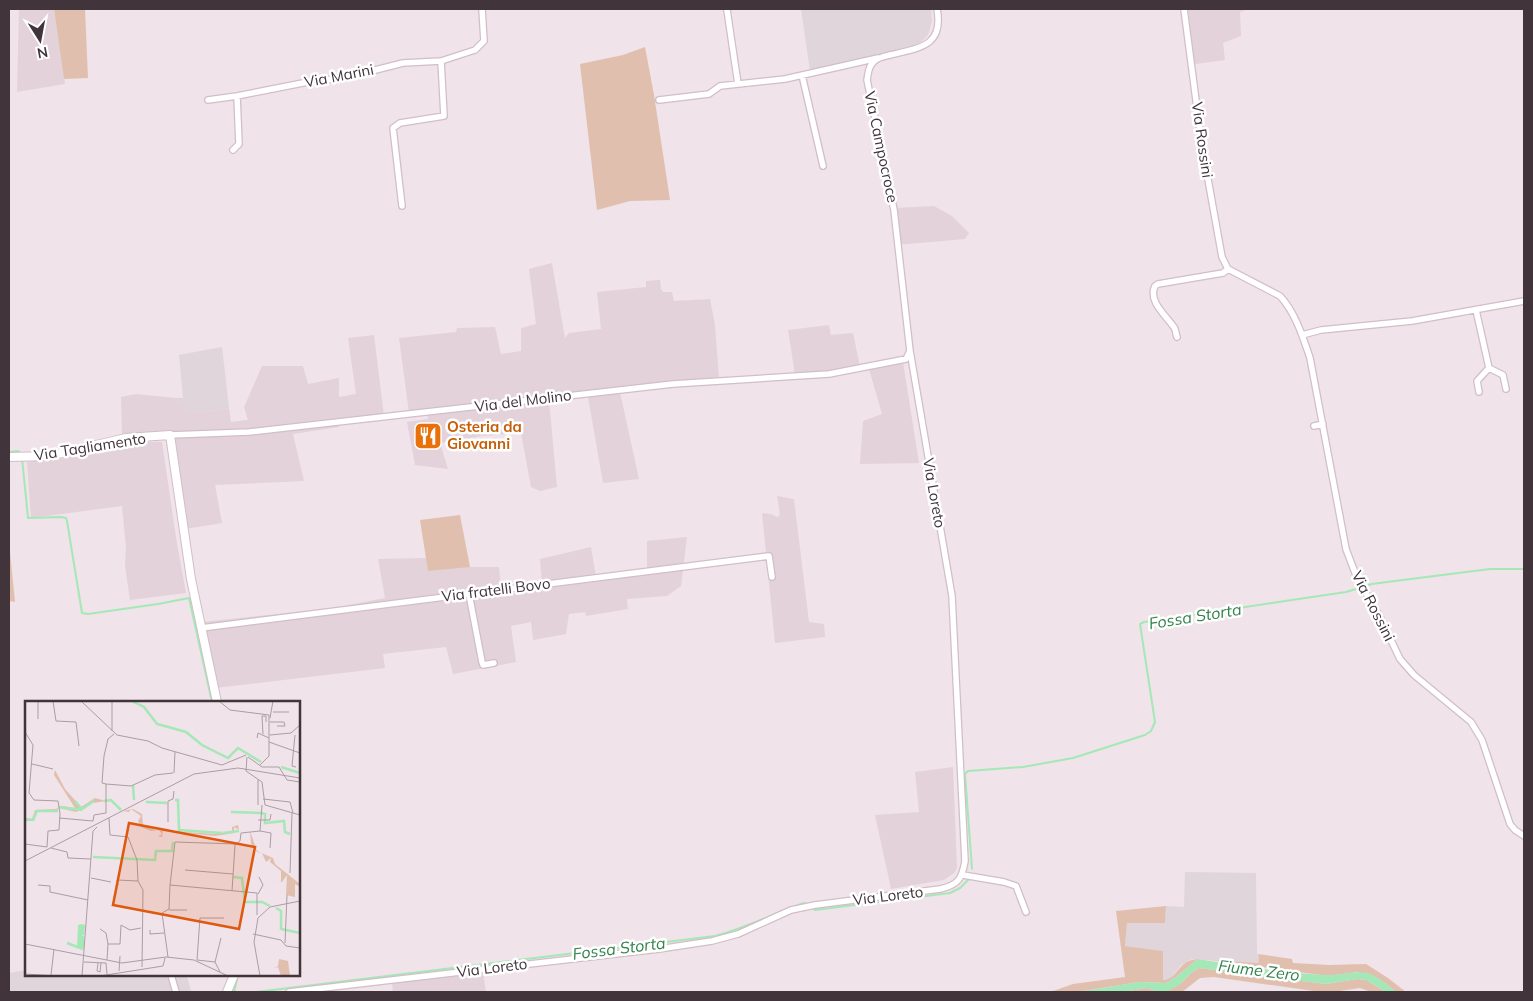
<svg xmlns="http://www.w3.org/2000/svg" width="1533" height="1001" viewBox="0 0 1533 1001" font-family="Mulish,sans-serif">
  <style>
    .residential { fill: #e3d2d9 }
    .industrial { fill: #dfd5db }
    .green { fill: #e1bfaf }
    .water { fill: #a4e8b7 }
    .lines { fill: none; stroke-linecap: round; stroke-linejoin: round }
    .stream { stroke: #a4e8b7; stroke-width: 2 }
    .minor-casing { stroke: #d2bec7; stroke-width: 8 }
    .tertiary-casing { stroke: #d2bec7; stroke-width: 10 }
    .minor { stroke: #fff; stroke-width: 5.5 }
    .tertiary { stroke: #fff; stroke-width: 8 }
    .labels { text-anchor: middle; stroke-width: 5; stroke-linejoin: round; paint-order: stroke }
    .street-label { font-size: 15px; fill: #41343b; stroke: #fff }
    .food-label { font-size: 15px; font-weight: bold; fill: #c56008; stroke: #fff; text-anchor: start }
    .water-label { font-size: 16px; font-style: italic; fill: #318449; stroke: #fff }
    .inset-river { fill: none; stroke: #a4e8b7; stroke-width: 2.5 }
    .inset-road { fill: none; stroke: #aa9da3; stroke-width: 1 }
    .view { fill: #e0570e; fill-opacity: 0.15; stroke: #e0570e; stroke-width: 2.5 }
    .inset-edge { fill: none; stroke: #41343b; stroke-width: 2.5 }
  </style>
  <rect width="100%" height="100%" fill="#f0e3e9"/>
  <path class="residential" d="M 19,9 L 54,9 L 65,84 L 17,92 Z
    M 1188,9 L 1248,9 L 1240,12 L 1241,36 L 1223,43 L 1225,60 L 1195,64 Z
    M 934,206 L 952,216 L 969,233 L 965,239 L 897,245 L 895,208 Z
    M 552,263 L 565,338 L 569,333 L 601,329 L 597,292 L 646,287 L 646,281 L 660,280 L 661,289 L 663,292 L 672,292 L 674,301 L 710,299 L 715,325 L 719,378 L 715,382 L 620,392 L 639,479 L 603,483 L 588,397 L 549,400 L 557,487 L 540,491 L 531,487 L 521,433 L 482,436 L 440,443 L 448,469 L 415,465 L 407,422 L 428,419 L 427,411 L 409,413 L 399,338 L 456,332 L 457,328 L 495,327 L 501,354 L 521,351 L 521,328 L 536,324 L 529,269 Z
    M 829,325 L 831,335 L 853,333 L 860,367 L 847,371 L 795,375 L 788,330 Z
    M 374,335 L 384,416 L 339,421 L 339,427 L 293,434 L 304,481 L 215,485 L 222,523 L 185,529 L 166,432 L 122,434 L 121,397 L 136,394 L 177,398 L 178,403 L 197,413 L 229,408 L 231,422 L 248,420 L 244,407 L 262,366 L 303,366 L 308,384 L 339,378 L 339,397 L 356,394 L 348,338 Z
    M 903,362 L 919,463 L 860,464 L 863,421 L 882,414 L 869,369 Z
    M 139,442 L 162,442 L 177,544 L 186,593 L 130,600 L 125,566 L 126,548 L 122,506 L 31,518 L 27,462 L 65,458 L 108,447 Z
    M 777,496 L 794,499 L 809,622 L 824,624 L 825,637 L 775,643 L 762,513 L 771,514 L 777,517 L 780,515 Z
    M 687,537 L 681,586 L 667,596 L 627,599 L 628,609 L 586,616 L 585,612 L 569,614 L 566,634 L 533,640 L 531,622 L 511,626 L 516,662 L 453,674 L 446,647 L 383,654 L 385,668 L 215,688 L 202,622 L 334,608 L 385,598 L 378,559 L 426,558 L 428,571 L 460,567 L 499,567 L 501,588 L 542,584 L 540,559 L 591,547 L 596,577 L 647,569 L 647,541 Z
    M 953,767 L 957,868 L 954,873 L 944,880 L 891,889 L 875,815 L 919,812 L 915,772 Z
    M 483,972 L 486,992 L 393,992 L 392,983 Z"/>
  <path class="industrial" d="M 801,9 L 931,9 L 932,21 L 928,35 L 918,45 L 810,71 Z
    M 222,347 L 229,408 L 197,413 L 178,403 L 177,398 L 183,398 L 179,355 Z
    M 1185,872 L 1256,873 L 1257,952 L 1259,963 L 1192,959 L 1181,965 L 1171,978 L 1163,980 L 1163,951 L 1125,946 L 1127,922 L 1165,923 L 1166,906 L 1184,907 Z
    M 26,970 L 26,975 L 187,975 L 191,992 L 9,992 L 9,973 Z"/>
  <path class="green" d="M 54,9 L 85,9 L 88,78 L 64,79 Z
    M 645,47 L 654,95 L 670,200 L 630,201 L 597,210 L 580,64 L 623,55 Z
    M 460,515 L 470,567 L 428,571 L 420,520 Z
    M 9,541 L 15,602 L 9,601 Z
    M 1166,906 L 1165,923 L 1127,923 L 1125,946 L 1163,951 L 1163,980 C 1179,979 1177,960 1198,959 L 1176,977 L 1166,983 L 1139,982 L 1078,992 L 1050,992 L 1073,984 L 1125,977 L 1116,911 Z
    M 1258,954 L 1292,959 L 1293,963 L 1329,965 L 1366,964 L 1388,978 L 1406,992 L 1396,992 L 1385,983 L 1357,972 L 1328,976 L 1209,960 L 1259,963 Z
    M 1199,968 L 1326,984 L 1357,979 L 1366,980 L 1386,992 L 1371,992 L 1360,988 L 1333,992 L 1321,992 L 1214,977 L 1200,978 L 1182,992 L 1123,992 L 1147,988 L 1158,992 L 1179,985 L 1192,972 Z"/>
  <path class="water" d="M 1198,959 C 1238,966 1285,973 1325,975 C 1339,976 1353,970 1367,973 C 1378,976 1388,985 1396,992 L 1386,992 L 1366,980 L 1357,979 L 1326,984 L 1199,968 L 1192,972 L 1179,985 L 1168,991 L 1158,992 L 1147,988 L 1123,992 L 1078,992 L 1139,982 L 1166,983 L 1176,977 Z"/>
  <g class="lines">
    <path class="stream" d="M 9,452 L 18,451 L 21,453
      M 22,458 L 28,518 L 61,517 L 66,518 L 67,521 L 82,613 L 88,614 L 158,604 L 189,598 L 212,702
      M 972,869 L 965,774 L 968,771 L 1023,767 L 1073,758 L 1145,735 L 1151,731 L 1155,722 L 1140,624 L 1144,622 L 1346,592 L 1372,584 L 1387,582 L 1490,569 L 1524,569
      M 812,908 L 815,910 L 950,893 L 960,888 L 970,878
      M 234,992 L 238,975
      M 256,992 L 715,936 C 746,928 774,913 804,903 L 809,905"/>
    <defs>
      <path id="minor" d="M 1184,9 L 1202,146 L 1222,257 L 1228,269 L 1280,296 C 1295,312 1303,337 1310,358 L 1346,549 L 1357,578 L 1379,615 L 1400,659 L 1414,675 L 1471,722 L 1482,740 L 1510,824 L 1515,830 L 1524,836
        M 727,10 L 738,84
        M 802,75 L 823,166
        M 208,100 L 237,96 L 323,79 L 336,80 L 403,63 L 441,61 L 475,50 L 484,41 L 482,9
        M 659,100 L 709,94 L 720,86 L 785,79 L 878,58
        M 233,150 L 239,144 L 237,96
        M 402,206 L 393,128 L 400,123 L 444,116 L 441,61
        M 1476,310 L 1489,368 L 1503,375 L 1506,389
        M 1302,335 L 1321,330 L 1412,321 L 1524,301
        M 1177,337 C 1176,335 1176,332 1175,329 C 1169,318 1147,302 1155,286 L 1158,284 L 1223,273 L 1228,269
        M 1479,392 L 1477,381 L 1489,368
        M 1314,426 L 1323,424
        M 170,435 L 249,432 L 673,384 L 829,374 L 906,359 L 910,351 L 894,210 L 867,80 C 868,75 868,70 871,65 C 875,58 882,57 890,55 C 920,48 944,46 937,9
        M 469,594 L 482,662 L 483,665 L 494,663
        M 201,628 L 769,556 L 772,577
        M 963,875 L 1004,882 L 1016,886 L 1026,912
        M 171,975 L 176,992
        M 289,992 L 659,949 L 712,941 L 738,934 L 791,910 L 815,905 L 940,889 C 958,885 962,879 965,861 L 952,596 L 910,351"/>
      <path id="tertiary" d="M 9,457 L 49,456 L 126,438 L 170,435 L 191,579 L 217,702
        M 227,992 L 234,975"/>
    </defs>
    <use href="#minor" class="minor-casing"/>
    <use href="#tertiary" class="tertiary-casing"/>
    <use href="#minor" class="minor"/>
    <use href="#tertiary" class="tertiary"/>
  </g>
  <defs>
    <symbol id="restaurant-square" viewBox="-11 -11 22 22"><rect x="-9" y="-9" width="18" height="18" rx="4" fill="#e8710a" stroke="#fff"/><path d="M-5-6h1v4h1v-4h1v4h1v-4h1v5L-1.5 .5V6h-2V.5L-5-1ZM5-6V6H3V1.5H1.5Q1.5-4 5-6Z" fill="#fff"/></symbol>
  </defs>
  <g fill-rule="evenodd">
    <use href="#restaurant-square" x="412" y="420" width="32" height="32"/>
  </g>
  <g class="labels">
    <g class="street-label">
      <text transform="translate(339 76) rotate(-11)" y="5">Via Marini</text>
      <text transform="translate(1202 140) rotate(82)" y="5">Via Rossini</text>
      <text transform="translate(881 147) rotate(78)" y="5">Via Campocroce</text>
      <text transform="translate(523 401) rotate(-7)" y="5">Via del Molino</text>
      <text transform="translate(90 447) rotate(-9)" y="5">Via Tagliamento</text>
      <text transform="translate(934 493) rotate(80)" y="5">Via Loreto</text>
      <text transform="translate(496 590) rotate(-7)" y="5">Via fratelli Bovo</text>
      <text transform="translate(1373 606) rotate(63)" y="5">Via Rossini</text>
      <text transform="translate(888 896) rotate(-7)" y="5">Via Loreto</text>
      <text transform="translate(492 968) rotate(-7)" y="5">Via Loreto</text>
    </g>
    <g class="food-label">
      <text x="447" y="432">Osteria da<tspan x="447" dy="17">Giovanni</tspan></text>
    </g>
    <g class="water-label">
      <text transform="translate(1195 616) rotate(-9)" y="6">Fossa Storta</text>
      <text transform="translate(619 948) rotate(-7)" y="6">Fossa Storta</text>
      <text transform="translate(1259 970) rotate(7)" y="6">Fiume Zero</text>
    </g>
  </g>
  <g transform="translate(25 701)">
    <rect width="275" height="275" fill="#f0e3e9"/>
    <path d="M 30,69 L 40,88 L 56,106 L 70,97 L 81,100 L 68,102 L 51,111 L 34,107 L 31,110 L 12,110 L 9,120 L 0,120 L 0,117 L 7,118 L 10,109 L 31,108 L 37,105 L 50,107 L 29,74 ZM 106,108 L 104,111 L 98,110 L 108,108 L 117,113 L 118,125 L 130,129 L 191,133 L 207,130 L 207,126 L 213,124 L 214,129 L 209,126 L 209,132 L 190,135 L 138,130 L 137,136 L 133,135 L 137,133 L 134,129 L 126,130 L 116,126 L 113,120 L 116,115 ZM 225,130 L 232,150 L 248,157 L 250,163 L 275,183 L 275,186 L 270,183 L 270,196 L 261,194 L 262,174 L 257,181 L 242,180 L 256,181 L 256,170 L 245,161 L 246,157 L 241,161 L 237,152 L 232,151 L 226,143 ZM 254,258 L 263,260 L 265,275 L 256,275 L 253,266 L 249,267 L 253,265 Z" fill="#e1bfaf"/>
    <path d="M 57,223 L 60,224 L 59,234 L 56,234 L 59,235 L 59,247 L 52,246 L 53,224 Z" fill="#a4e8b7"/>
    <path class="inset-river" d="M 107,0 L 119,6 L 132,23 L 161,31 L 177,44 L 203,57 L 213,47 L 236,61M 256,66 L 275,72M 108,84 L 109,99M 150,99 L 153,99 L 154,129 L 197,132M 50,100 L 57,108 L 69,100M 79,100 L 86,99 L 96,109M 121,101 L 142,102M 34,106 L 57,109M 206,111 L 236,112 L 240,113 L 240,122 L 259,120 L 260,131 L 265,133M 0,118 L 8,119 L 12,110 L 33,110M 198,132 L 214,130M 68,156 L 130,159 L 131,150 L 147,150 L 148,141M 208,176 L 217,177 L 220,201 L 237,201 L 245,205M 251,207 L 256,210 L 256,228 L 275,232M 42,242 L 58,248"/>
    <path class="inset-road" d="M 28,0 L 31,20 L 51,21 L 54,45M 56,0 L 92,34 L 123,40 L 137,47 L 197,64 L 221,54M 87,0 L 87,30M 194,0 L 205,9 L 244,14 L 244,55 L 235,64M 248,11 L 264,11M 245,17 L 248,0M 13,18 L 13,0M 245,21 L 259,21 L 260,25 L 252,25M 0,31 L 8,44 L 4,92 L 9,99 L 33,100 L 35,113 L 34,129 L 23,130 L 22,146 L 0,143M 238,33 L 237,15 L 241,15 L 241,21M 245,34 L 266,32 L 275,24M 270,34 L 267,65 L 271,66M 232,37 L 233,32 L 244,37M 244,41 L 275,52M 222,56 L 221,70 L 237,81 L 240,104 L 275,114M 223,56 L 237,66 L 254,66 L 262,79 L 275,81M 7,63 L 28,68M 149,72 L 150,51M 81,83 L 77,82 L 79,55 L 83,38 L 89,33M 238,98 L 265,101 L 268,112M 233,104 L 233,79M 34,117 L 68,120 L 69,114 L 81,112 L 81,83 L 106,85 L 130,74 L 148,72M 84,117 L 85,134 L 103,136 L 112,159 L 113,180 L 118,189 L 117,266M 233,119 L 245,119 L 246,113M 143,121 L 143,100 L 148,98 L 149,90M 235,130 L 246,132 L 245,147M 26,147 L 42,151 L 43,157 L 66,158M 0,160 L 169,73 L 213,67 L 275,77M 160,169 L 208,173M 265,172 L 267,112M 66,177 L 86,181M 13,184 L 25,185 L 25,191 L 63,199M 93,184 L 92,179 L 113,180M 145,184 L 150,141 L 211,143M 207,190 L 210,144 L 215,140 L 216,132 L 235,130 L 237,104M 233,193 L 238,184 L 234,176M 144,209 L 162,209M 75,228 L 81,232 L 83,243M 125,229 L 125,233 L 139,232M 228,233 L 256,239 L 261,245 L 275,247M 260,242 L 262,194M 0,243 L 97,262 L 141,256 L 169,259 L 203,275M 143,256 L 137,212 L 144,208 L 145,184 L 232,192 L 232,214M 82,259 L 83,243 L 95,243 L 96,224 L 105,229 L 116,227M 172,259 L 175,217 L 199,217M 172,259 L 190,261 L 195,271M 59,261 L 81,262 L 82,273M 190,261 L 196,237M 73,262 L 72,270 L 75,271 L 76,262M 94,270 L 95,255M 0,273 L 31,275M 26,274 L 29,248M 57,275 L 68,130 L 72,126M 75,275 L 138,265 L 140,257M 235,275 L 229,241 L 233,217 L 245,206 L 275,200"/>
    <path class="view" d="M 104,122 L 230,146 L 214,228 L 88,204 Z"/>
    <rect width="275" height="275" class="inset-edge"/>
  </g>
  <rect width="1533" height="1001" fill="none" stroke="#41343b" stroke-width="20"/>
  <g transform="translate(40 40) rotate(169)" stroke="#ffffff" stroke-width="4" paint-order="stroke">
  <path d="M0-4L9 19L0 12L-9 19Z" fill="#41343b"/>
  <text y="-8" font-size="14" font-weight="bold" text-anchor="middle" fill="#41343b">N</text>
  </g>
</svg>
